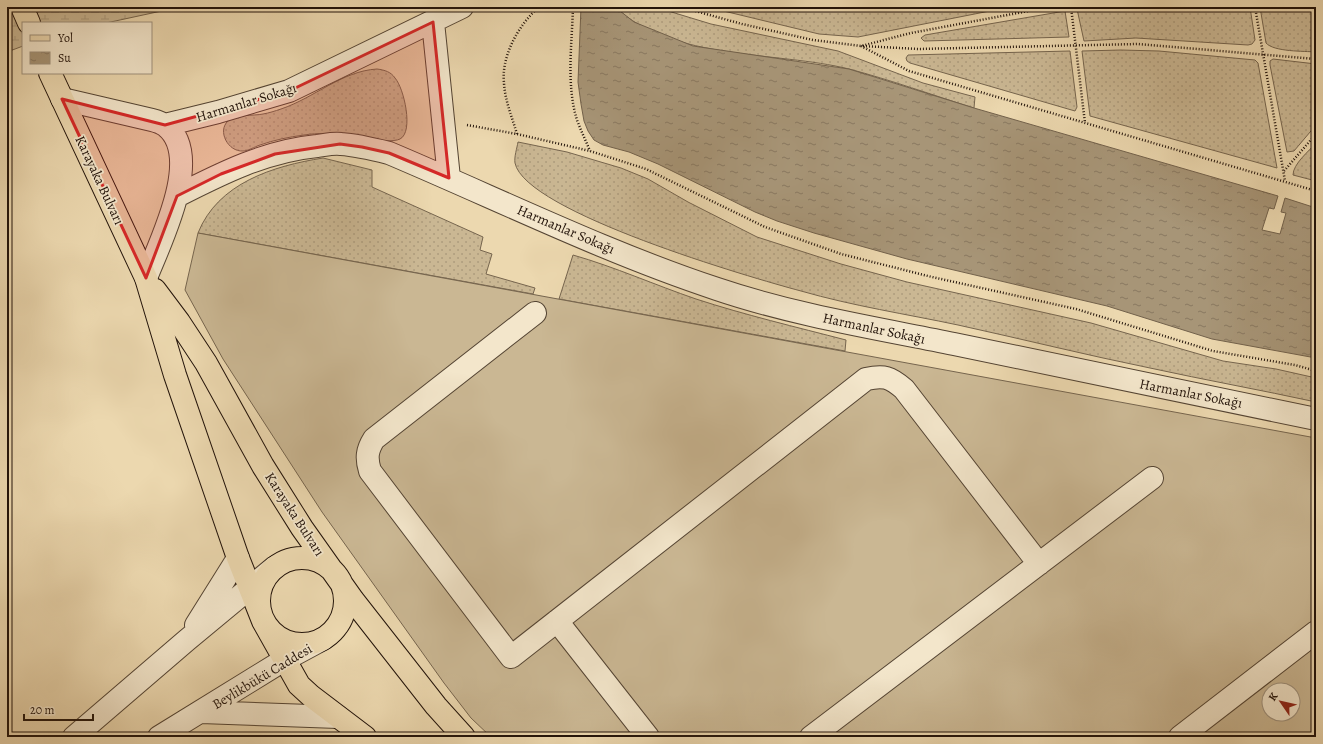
<svg xmlns="http://www.w3.org/2000/svg" width="1323" height="744" viewBox="0 0 1323 744" font-family="Alegreya,serif">
  <style>
    .grass { fill: url(#grass-dots); stroke: #76654e }
    .wetland { fill: url(#wetland-marsh); stroke: #76654e }
    .pitch { fill: #cab793; stroke: #76654e; fill-rule: evenodd }
    .water { fill: url(#water-ripples); stroke: #72614b }
    .lines { fill: none; stroke-linecap: round; stroke-linejoin: round }
    .minor-casing { stroke: #544433; stroke-width: 24 }
    .major-casing { stroke: #22130a; stroke-width: 24 }
    .path { stroke: #22130a; stroke-width: 2.5; stroke-dasharray: 1 2; stroke-linecap: butt }
    .minor { stroke: #f3e6cb; stroke-width: 22 }
    .major { stroke: #ecd8af; stroke-width: 22 }
    .marked { fill: #d62828; fill-opacity: 0.2; stroke: #d62828; stroke-width: 3; stroke-linejoin: round }
    .labels { text-anchor: middle; stroke-width: 3.5; stroke-linejoin: round; paint-order: stroke }
    .street-label { font-size: 14px; fill: #22130a; stroke: #f3e6cb }
  </style>
  <defs>
    <pattern id="grass-dots" width="8" height="8" patternUnits="userSpaceOnUse"><rect width="8" height="8" fill="#cab793"/><path d="M2 2h.1M6 6h.1" fill="none" stroke="#ad9c7d" stroke-width="1.8" stroke-linecap="round"/></pattern>
    <pattern id="wetland-marsh" width="20" height="14" patternUnits="userSpaceOnUse"><rect width="20" height="14" fill="#cab793"/><path d="M1 5h8M5 5V1M11 12h8M15 12V8" fill="none" stroke="#ad9c7d"/></pattern>
    <pattern id="water-ripples" width="26" height="14" patternUnits="userSpaceOnUse"><rect width="26" height="14" fill="#a79577"/><path d="M2 4q2-2 4 0t4 0M15 11q2-2 4 0t4 0" fill="none" stroke="#887860"/></pattern>
  </defs>
  <rect width="100%" height="100%" fill="#ecd8af"/>
  <filter id="stains"><feTurbulence type="fractalNoise" baseFrequency=".005" numOctaves="4"/><feColorMatrix values="0 0 0 0 .2 0 0 0 0 .09 0 0 0 0 .02 0 0 0 .5 -.17"/></filter>
  <radialGradient id="worn" r=".72"><stop offset=".6" stop-color="#630" stop-opacity="0"/><stop offset="1" stop-color="#630" stop-opacity=".3"/></radialGradient>
  <path class="grass" d="M 615,7 L 655,7 L 711,24 L 838,51 L 923,83 L 975,97 L 974,108 C 932,95 891,80 849,69 C 776,51 673,61 615,7 Z
    M 707,7 L 1010,7 L 858,37 L 819,34 Z
    M 1079,7 L 1250,7 L 1255,40 L 1252,44 L 1248,45 L 1136,38 L 1084,41 L 1077,9 Z
    M 1260,7 L 1316,7 L 1316,52 C 1304,51 1274,52 1266,43 Z
    M 1065,11 L 1069,37 L 924,41 L 921,38 L 925,35 Z
    M 1121,50 L 1159,51 L 1255,60 L 1258,63 L 1277,168 L 1090,116 L 1082,51 Z
    M 1070,51 L 1077,107 L 1075,111 L 910,63 L 907,61 L 906,58 L 908,55 Z
    M 1273,59 L 1316,64 L 1316,125 L 1294,151 L 1287,152 L 1270,65 L 1270,61 Z
    M 377,69 C 385,70 391,72 395,78 C 404,88 414,132 400,139 C 388,145 341,134 325,134 C 318,133 311,134 304,135 C 289,137 274,140 260,145 C 254,147 248,151 243,151 C 228,152 217,131 228,121 C 235,114 254,116 263,114 C 269,113 275,111 281,109 C 314,98 342,71 377,69 Z
    M 518,142 L 567,152 L 621,168 L 648,179 L 688,202 L 757,237 L 841,264 L 907,282 L 1091,323 L 1223,361 L 1276,369 L 1316,378 L 1316,402 C 1261,390 1205,380 1150,368 C 1086,355 1022,339 958,325 C 906,314 853,306 801,291 C 752,278 525,212 515,163 C 514,157 517,148 518,142 Z
    M 1316,143 L 1316,181 L 1293,175 C 1293,164 1309,151 1316,143 Z
    M 323,158 L 372,170 L 372,187 L 483,237 L 480,250 L 492,254 L 486,274 L 535,288 L 533,294 L 198,233 C 218,183 273,166 323,158 Z
    M 573,255 C 615,267 655,285 696,299 C 745,315 796,327 846,340 L 845,351 L 559,299 Z"/>
  <path class="wetland" d="M 7,7 L 180,7 L 106,23 L 23,23 L 23,46 L 7,52 Z"/>
  <path class="pitch" d="M 198,233 L 1316,438 L 1316,737 L 491,737 L 471,718 L 444,683 L 322,512 L 223,359 L 185,290 ZM 1269,690 L 1293,690 L 1293,714 L 1269,714 Z"/>
  <path class="water" d="M 581,7 L 615,7 L 634,22 L 693,46 L 849,69 L 974,108 L 1278,196 L 1274,209 L 1269,208 L 1262,230 L 1280,234 L 1286,213 L 1281,212 L 1285,198 L 1316,208 L 1316,358 L 1212,339 L 1107,306 L 907,259 L 814,233 L 777,221 L 755,212 L 658,164 L 629,152 L 603,145 L 594,140 L 588,131 L 584,121 L 581,104 L 578,82 Z"/>
  <g class="lines">
    <defs>
      <path id="minor" d="M 433,22 L 449,178
        M 62,99 L 152,120 C 156,121 162,123 166,126 C 204,156 160,242 146,278
        M 165,125 L 218,112 L 289,91 L 462,7
        M 177,196 C 222,173 266,151 317,146 C 325,145 333,143 341,144 C 357,145 373,149 389,153 C 498,199 605,252 717,289 C 794,315 875,328 954,344 C 1075,369 1196,393 1316,419
        M 535,313 L 374,439 C 367,450 366,458 370,471 L 511,657 L 866,379 C 884,375 890,377 904,389 L 1039,564
        M 557,621 L 648,737
        M 196,625 L 238,558
        M 201,712 L 338,717
        M 74,737 L 187,640 L 275,567
        M 159,737 L 284,660 L 323,639
        M 811,737 L 1152,478
        M 1180,737 L 1316,632"/>
      <path id="major" d="M 22,7 L 29,23
        M 50,73 L 146,278 L 175,375 L 238,558 L 263,621 L 299,685 L 311,696 L 365,737
        M 155,290 L 179,322 L 206,363 L 263,466 L 302,528 L 353,600 L 436,706 L 464,737
        M259 601a43 43 0 1 1 86 0a43 43 0 1 1-86 0Z"/>
    </defs>
    <use href="#minor" class="minor-casing"/>
    <use href="#major" class="major-casing"/>
    <path class="path" d="M 573,7 C 572,43 566,85 577,120 C 581,131 586,141 590,151
      M 681,7 L 742,24 L 813,40 L 861,46 L 911,33 L 1050,7
      M 1071,7 L 1085,123
      M 1255,7 L 1285,181
      M 861,46 L 909,71 L 1316,191
      M 863,46 L 918,49 L 1138,44 L 1316,59
      M 467,125 L 517,134 L 590,151 L 646,169 L 765,227 L 841,254 L 932,277 L 1076,309 L 1213,351 L 1295,365 L 1316,371
      M 517,134 C 512,117 505,101 504,83 C 501,56 519,24 539,7
      M 1284,171 L 1316,134"/>
    <use href="#minor" class="minor"/>
    <use href="#major" class="major"/>
  </g>
  <path class="marked" d="M 433,22 L 449,178 L 389,153 L 362,147 L 340,144 L 275,154 L 221,174 L 177,196 L 146,278 L 62,99 L 165,125 L 289,91 Z"/>
  <g class="labels">
    <g class="street-label">
      <text transform="translate(246 102) rotate(-17)" y="5">Harmanlar Sokağı</text>
      <text transform="translate(100 180) rotate(65)" y="5">Karayaka Bulvarı</text>
      <text transform="translate(566 229) rotate(23)" y="5">Harmanlar Sokağı</text>
      <text transform="translate(874 328) rotate(12)" y="5">Harmanlar Sokağı</text>
      <text transform="translate(1191 393) rotate(11)" y="5">Harmanlar Sokağı</text>
      <text transform="translate(295 514) rotate(57)" y="5">Karayaka Bulvarı</text>
      <text transform="translate(262 676) rotate(-31)" y="5">Beylikbükü Caddesi</text>
    </g>
  </g>
  <rect width="1323" height="744" fill="none" stroke="#ecd8af" stroke-width="24"/>
  <rect x="8" y="8" width="1307" height="728" fill="none" stroke="#22130a" stroke-width="2"/>
  <rect x="12" y="12" width="1299" height="720" fill="none" stroke="#22130a"/>
  <rect x="22" y="22" width="130" height="52" fill="#f3e6cb" stroke="#9f927e"/>
  <rect x="30" y="35" width="20" height="6" fill="#ecd8af" stroke="#9f927e"/>
  <text x="58" y="42" font-size="12" fill="#22130a">Yol</text>
  <rect x="30" y="52" width="20" height="12" fill="url(#water-ripples)" stroke="#9f927e"/>
  <text x="58" y="62" font-size="12" fill="#22130a">Su</text>
  <g transform="translate(1281 702) rotate(304)"><circle r="19" fill="#f3e6cb" stroke="#9f927e"/>
  <path d="M0-3L7 15L0 10L-7 15Z" fill="#8f2418"/>
  <text y="-6" font-size="11" font-weight="bold" text-anchor="middle" fill="#22130a">K</text>
  </g>
  <path d="M24 714v6h69v-6" fill="none" stroke="#22130a" stroke-width="2"/>
  <text x="30" y="714" font-size="12" fill="#22130a" stroke="#f3e6cb" stroke-width="3" paint-order="stroke">20 m</text>
  <rect width="100%" height="100%" filter="url(#stains)"/>
  <rect width="100%" height="100%" fill="url(#worn)"/>
</svg>
